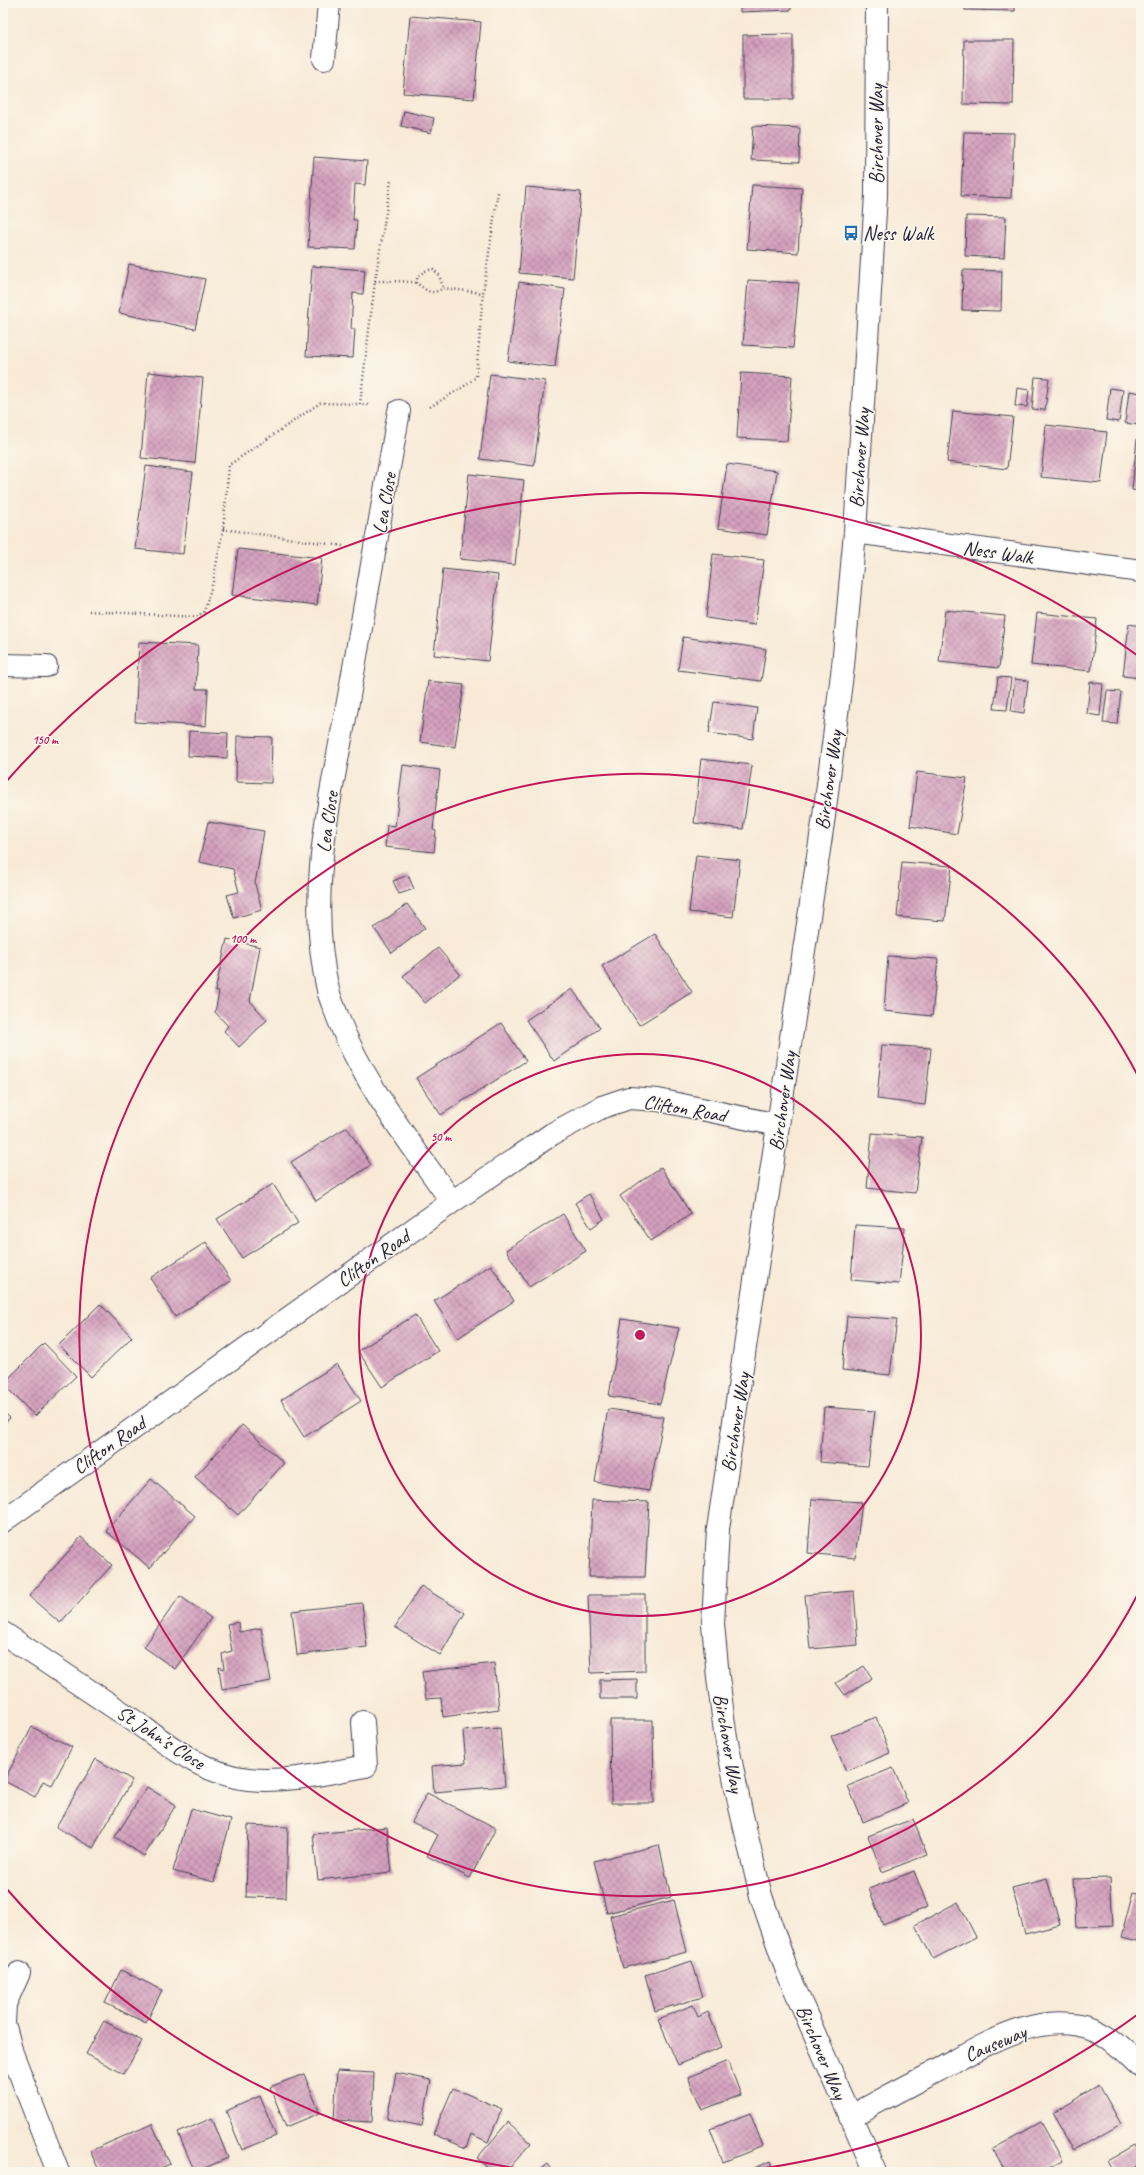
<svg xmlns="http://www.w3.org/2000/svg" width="1144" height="2175" viewBox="0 0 1144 2175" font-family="Caveat,sans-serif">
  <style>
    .building { fill: url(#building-cross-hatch) }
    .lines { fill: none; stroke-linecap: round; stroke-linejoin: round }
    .minor-casing { stroke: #424052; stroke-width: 24 }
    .path { stroke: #424052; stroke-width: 2.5; stroke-dasharray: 1 3; stroke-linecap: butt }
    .minor { stroke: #fff; stroke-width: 22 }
    .ring { fill: none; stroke: #c2185b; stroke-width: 2 }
    .labels { text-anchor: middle; stroke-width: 3; stroke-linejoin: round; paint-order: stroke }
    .street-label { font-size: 20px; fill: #22223b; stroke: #fbf7ec }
    .poi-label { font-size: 20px; fill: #22223b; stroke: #fbf7ec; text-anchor: start }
    .centre { fill: #c2185b; stroke: #fbf7ec; stroke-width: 2 }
    .ring-label { font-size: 12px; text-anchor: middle; font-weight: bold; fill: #c2185b; stroke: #fbf7ec; stroke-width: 3; stroke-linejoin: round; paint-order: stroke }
  </style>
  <defs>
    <pattern id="building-cross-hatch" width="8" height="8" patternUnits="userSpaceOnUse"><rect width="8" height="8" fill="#d4a0be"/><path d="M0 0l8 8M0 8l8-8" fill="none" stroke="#ac829c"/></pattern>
  </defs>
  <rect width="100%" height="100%" fill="#fbf7ec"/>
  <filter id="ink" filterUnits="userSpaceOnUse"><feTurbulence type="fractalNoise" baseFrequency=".025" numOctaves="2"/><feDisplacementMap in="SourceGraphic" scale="8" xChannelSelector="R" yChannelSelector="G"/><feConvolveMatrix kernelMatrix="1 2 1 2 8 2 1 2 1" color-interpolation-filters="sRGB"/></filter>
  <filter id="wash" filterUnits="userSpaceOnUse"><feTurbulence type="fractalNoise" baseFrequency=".012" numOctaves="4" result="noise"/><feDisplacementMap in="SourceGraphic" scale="16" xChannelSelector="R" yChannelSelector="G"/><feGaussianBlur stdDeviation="0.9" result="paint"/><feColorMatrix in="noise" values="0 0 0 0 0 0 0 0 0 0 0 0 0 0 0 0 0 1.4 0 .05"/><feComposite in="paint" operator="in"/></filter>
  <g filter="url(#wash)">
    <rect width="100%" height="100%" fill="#f8ead7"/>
    <g id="blocks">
      <path class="building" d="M 740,3 L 791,3 L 791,10 L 740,12 Z
        M 965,3 L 1015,3 L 1015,11 L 965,10 Z
        M 410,16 L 481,22 L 474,99 L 403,93 Z
        M 793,34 L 793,99 L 743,99 L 743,35 Z
        M 964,40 L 1014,40 L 1013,105 L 963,104 Z
        M 404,111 L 434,118 L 431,133 L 401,126 Z
        M 753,126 L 800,128 L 799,162 L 751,160 Z
        M 964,132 L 1014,133 L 1011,198 L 961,196 Z
        M 314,157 L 367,161 L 365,185 L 355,184 L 353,220 L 357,220 L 355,249 L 308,247 Z
        M 752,185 L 802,188 L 798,253 L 747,249 Z
        M 526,187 L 581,192 L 573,278 L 519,273 Z
        M 966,216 L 1006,217 L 1004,258 L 965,256 Z
        M 129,264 L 205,279 L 195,329 L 119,313 Z
        M 312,266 L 365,270 L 363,294 L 353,293 L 351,329 L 355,329 L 353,358 L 306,356 Z
        M 963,270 L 1002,271 L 1001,311 L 962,310 Z
        M 748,280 L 799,283 L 793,348 L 743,345 Z
        M 519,282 L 565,289 L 555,367 L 508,361 Z
        M 148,372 L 203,378 L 195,463 L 141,458 Z
        M 741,373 L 792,376 L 787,441 L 737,438 Z
        M 490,374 L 545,381 L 534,466 L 480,459 Z
        M 1035,377 L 1049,378 L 1045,410 L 1032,409 Z
        M 1017,388 L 1029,390 L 1027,407 L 1015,406 Z
        M 1110,388 L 1123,390 L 1119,422 L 1106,420 Z
        M 1129,391 L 1141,393 L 1138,425 L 1125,423 Z
        M 953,411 L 1013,417 L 1007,469 L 947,462 Z
        M 1046,425 L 1107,432 L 1101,483 L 1041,477 Z
        M 1137,439 L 1141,439 L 1141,491 L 1132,490 Z
        M 727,464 L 777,471 L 767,535 L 718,528 Z
        M 146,466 L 193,472 L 183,554 L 135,549 Z
        M 469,474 L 524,480 L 515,565 L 460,559 Z
        M 238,549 L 322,558 L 317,605 L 232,595 Z
        M 713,554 L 764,560 L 755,625 L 706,618 Z
        M 443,569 L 498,575 L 488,661 L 434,655 Z
        M 945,610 L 1005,616 L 999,668 L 939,662 Z
        M 1037,613 L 1097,619 L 1091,671 L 1031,665 Z
        M 1129,624 L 1141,626 L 1141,678 L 1123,676 Z
        M 683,637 L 766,649 L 761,681 L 678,670 Z
        M 139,642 L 198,645 L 196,689 L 208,689 L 206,726 L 135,722 Z
        M 998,677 L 1011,678 L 1007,710 L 994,709 Z
        M 1015,679 L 1028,681 L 1024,713 L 1011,711 Z
        M 428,681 L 464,685 L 455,747 L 420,742 Z
        M 1090,682 L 1103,684 L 1100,716 L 1087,714 Z
        M 1107,691 L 1121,692 L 1117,724 L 1103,723 Z
        M 714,702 L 757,708 L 753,739 L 709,733 Z
        M 189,731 L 228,733 L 227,758 L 188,756 Z
        M 237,736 L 272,737 L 271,783 L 236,782 Z
        M 701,759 L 752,765 L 743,829 L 694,823 Z
        M 403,765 L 440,770 L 433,830 L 436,831 L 434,852 L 385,847 L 387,825 L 395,826 Z
        M 917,772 L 967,778 L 957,834 L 910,826 Z
        M 208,822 L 264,831 L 255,884 L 262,910 L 234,918 L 227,895 L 239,892 L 233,869 L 199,862 Z
        M 696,855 L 740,860 L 733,917 L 689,912 Z
        M 902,862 L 952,866 L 945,921 L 897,917 Z
        M 408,875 L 414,889 L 399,894 L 393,881 Z
        M 407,904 L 425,928 L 392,953 L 374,928 Z
        M 655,934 L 692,992 L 639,1025 L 602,966 Z
        M 227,939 L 260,947 L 250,1001 L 267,1020 L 239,1047 L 224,1031 L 228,1026 L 215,1012 L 219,992 L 215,991 Z
        M 438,948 L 460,974 L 425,1003 L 403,976 Z
        M 888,956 L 938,959 L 932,1016 L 884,1011 Z
        M 572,989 L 600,1028 L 554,1061 L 526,1020 Z
        M 501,1023 L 526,1061 L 441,1115 L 416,1078 Z
        M 882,1045 L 931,1048 L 925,1105 L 877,1099 Z
        M 347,1127 L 371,1165 L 316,1201 L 291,1162 Z
        M 872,1133 L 922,1137 L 915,1193 L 867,1188 Z
        M 661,1167 L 691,1214 L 651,1241 L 620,1196 Z
        M 273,1184 L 298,1223 L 242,1258 L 217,1219 Z
        M 589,1194 L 604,1219 L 591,1228 L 575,1203 Z
        M 563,1214 L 586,1251 L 529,1287 L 506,1250 Z
        M 855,1225 L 905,1228 L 899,1284 L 851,1280 Z
        M 206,1242 L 231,1281 L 175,1317 L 150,1278 Z
        M 491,1265 L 514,1301 L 458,1338 L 434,1301 Z
        M 100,1304 L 132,1337 L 91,1377 L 59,1345 Z
        M 415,1315 L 438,1351 L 382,1387 L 358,1351 Z
        M 847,1316 L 897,1319 L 890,1375 L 842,1370 Z
        M 622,1319 L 679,1328 L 660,1404 L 609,1396 Z
        M 44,1343 L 76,1376 L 35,1416 L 3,1384 Z
        M 337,1364 L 361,1401 L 304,1437 L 281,1400 Z
        M 824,1407 L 875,1411 L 868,1466 L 820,1462 Z
        M 608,1409 L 664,1417 L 649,1491 L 595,1482 Z
        M 3,1411 L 10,1418 L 3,1425 Z
        M 242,1425 L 284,1463 L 238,1515 L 195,1477 Z
        M 151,1479 L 195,1516 L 150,1568 L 106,1531 Z
        M 812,1499 L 862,1502 L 855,1558 L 808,1553 Z
        M 592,1500 L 649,1502 L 645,1577 L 589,1577 Z
        M 81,1537 L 112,1565 L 60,1623 L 29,1596 Z
        M 421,1586 L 465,1613 L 440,1655 L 395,1627 Z
        M 854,1591 L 858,1645 L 810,1649 L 805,1595 Z
        M 588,1595 L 645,1595 L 645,1671 L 591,1673 Z
        M 180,1596 L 211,1618 L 175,1669 L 144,1647 Z
        M 362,1603 L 367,1647 L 297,1655 L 292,1611 Z
        M 238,1622 L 239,1632 L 261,1628 L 271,1681 L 222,1690 L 219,1667 L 224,1669 L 222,1654 L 232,1651 L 227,1624 Z
        M 494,1663 L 499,1709 L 443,1717 L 441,1698 L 426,1699 L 422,1672 Z
        M 864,1666 L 872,1678 L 845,1695 L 836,1683 Z
        M 637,1679 L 637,1699 L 600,1699 L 600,1680 Z
        M 876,1717 L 890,1753 L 846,1771 L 831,1736 Z
        M 610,1720 L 653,1720 L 654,1803 L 611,1803 Z
        M 32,1727 L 72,1747 L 52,1785 L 43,1781 L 35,1797 L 4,1781 Z
        M 500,1728 L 505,1786 L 434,1792 L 432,1766 L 466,1763 L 463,1731 Z
        M 96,1759 L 132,1780 L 93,1848 L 56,1827 Z
        M 893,1768 L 908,1803 L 863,1822 L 848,1786 Z
        M 147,1787 L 176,1805 L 144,1856 L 115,1837 Z
        M 427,1793 L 496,1828 L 470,1878 L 427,1856 L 438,1835 L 412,1822 Z
        M 191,1809 L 231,1820 L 214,1882 L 173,1871 Z
        M 913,1819 L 927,1855 L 882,1872 L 868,1836 Z
        M 248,1825 L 288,1827 L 286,1898 L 246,1897 Z
        M 387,1827 L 392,1872 L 318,1880 L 313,1834 Z
        M 659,1845 L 671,1897 L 607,1913 L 594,1861 Z
        M 914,1871 L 928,1907 L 883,1925 L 869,1889 Z
        M 1110,1878 L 1113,1925 L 1076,1927 L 1073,1879 Z
        M 1047,1879 L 1060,1925 L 1025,1934 L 1012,1888 Z
        M 1133,1892 L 1141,1894 L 1141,1943 L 1121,1938 Z
        M 674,1900 L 687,1952 L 623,1968 L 610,1916 Z
        M 958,1902 L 976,1937 L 933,1959 L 915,1925 Z
        M 692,1961 L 703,1997 L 655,2011 L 645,1975 Z
        M 121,1970 L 162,1990 L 146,2023 L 105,2003 Z
        M 693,2005 L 698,2017 L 708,2012 L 722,2047 L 678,2065 L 658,2019 Z
        M 104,2021 L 142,2041 L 124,2074 L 86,2054 Z
        M 728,2061 L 741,2095 L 702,2110 L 688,2077 Z
        M 337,2071 L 374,2073 L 372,2122 L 334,2120 Z
        M 396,2073 L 431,2080 L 422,2126 L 387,2119 Z
        M 304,2074 L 320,2113 L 286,2127 L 270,2087 Z
        M 1099,2085 L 1121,2124 L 1073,2151 L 1051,2113 Z
        M 453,2088 L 502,2109 L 488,2142 L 471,2134 L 466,2148 L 433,2134 Z
        M 260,2096 L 276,2136 L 242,2150 L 226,2111 Z
        M 750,2113 L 763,2146 L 723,2162 L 710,2129 Z
        M 212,2118 L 228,2158 L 195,2172 L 178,2133 Z
        M 508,2122 L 531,2143 L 506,2172 L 492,2172 L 477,2158 Z
        M 1041,2122 L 1062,2160 L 1041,2172 L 1006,2172 L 993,2149 Z
        M 152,2124 L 170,2164 L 153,2172 L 100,2172 L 90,2151 Z
        M 1136,2145 L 1141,2154 L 1141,2164 L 1125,2172 L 1114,2172 L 1108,2161 Z
        M 771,2161 L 775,2172 L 745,2172 Z
        M 548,2164 L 554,2172 L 538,2172 Z"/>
    </g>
  </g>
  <g filter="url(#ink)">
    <use href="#blocks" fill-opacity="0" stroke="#424052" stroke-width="1"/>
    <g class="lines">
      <defs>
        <path id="minor" d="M 324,59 L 329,3
          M 399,411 C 383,506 366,601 349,696 C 332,792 305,892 328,990 C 330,999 335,1009 338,1018 C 364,1085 411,1143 452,1202
          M 855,532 L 1141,571
          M 3,665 L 46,666
          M 3,1521 L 452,1202 L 552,1134 L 602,1107 L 629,1098 L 658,1100 L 778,1125
          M 3,1633 C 43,1660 83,1687 124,1714 C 163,1740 200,1774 248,1779 C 287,1783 328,1773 366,1766 L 363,1722
          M 19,1973 L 5,2004 L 4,2023 L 12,2053 L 58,2172
          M 850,2117 C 879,2101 907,2086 936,2071 C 983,2046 1038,2009 1093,2029 C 1111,2036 1127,2054 1141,2067
          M 875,2172 L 787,1971 L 761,1896 L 740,1807 L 725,1732 L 718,1677 L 713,1624 L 718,1529 L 824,816 L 843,666 L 855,532 L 876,195 L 877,3"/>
      </defs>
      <use href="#minor" class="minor-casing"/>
      <path class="path" d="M 375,281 C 382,281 413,281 416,283 C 426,289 430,297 443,288 L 483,293
        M 416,283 L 418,276 L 425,271 L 433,269 L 439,275 L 443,288
        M 368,405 L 360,404 L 375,281 L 391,180
        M 430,407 L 463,387 L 476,377 L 483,293 L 498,192
        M 223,529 L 343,546
        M 89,611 L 196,617 L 204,612 L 213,582 L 223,529 L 229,465 L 320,403 L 360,404"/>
      <use href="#minor" class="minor"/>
    </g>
  </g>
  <g class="ring">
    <circle cx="640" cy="1335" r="281"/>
    <path d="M1140 1590A561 561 0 1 1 1140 1080"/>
    <path d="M1141 2012A842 842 0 0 1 735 2172M545 2172A842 842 0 0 1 5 1887M5 783A842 842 0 0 1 1141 658"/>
  </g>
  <defs>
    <symbol id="bus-bare" viewBox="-9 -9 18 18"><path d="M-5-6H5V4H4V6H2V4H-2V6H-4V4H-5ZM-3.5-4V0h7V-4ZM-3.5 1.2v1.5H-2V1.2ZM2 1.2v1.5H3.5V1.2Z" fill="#1f6fb2" stroke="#fbf7ec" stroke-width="2.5" paint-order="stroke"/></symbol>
  </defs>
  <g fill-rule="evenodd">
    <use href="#bus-bare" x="840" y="222" width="22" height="22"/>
  </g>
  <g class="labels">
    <g class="street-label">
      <text transform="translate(876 134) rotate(-90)" y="7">Birchover Way</text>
      <text transform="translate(859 458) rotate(-86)" y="7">Birchover Way</text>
      <text transform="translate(384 503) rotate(-80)" y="7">Lea Close</text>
      <text transform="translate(998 552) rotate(8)" y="7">Ness Walk</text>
      <text transform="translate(828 780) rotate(-82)" y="7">Birchover Way</text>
      <text transform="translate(327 822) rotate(-82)" y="7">Lea Close</text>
      <text transform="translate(782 1101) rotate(-82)" y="7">Birchover Way</text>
      <text transform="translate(685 1108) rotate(10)" y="7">Clifton Road</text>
      <text transform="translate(373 1258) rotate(-35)" y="7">Clifton Road</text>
      <text transform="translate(735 1422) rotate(-81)" y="7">Birchover Way</text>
      <text transform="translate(109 1445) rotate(-35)" y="7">Clifton Road</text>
      <text transform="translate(161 1737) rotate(33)" y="7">St John's Close</text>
      <text transform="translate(729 1743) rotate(80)" y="7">Birchover Way</text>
      <text transform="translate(995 2043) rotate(-23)" y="7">Causeway</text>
      <text transform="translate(822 2052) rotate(67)" y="7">Birchover Way</text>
    </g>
    <g class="poi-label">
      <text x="863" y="240">Ness Walk</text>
    </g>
  </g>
  <circle cx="640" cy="1335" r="6" class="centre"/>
  <g class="ring-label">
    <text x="45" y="744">150 m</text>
    <text x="243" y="943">100 m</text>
    <text x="441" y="1141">50 m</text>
  </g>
  <rect width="1144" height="2175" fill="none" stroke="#fbf7ec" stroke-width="16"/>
</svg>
